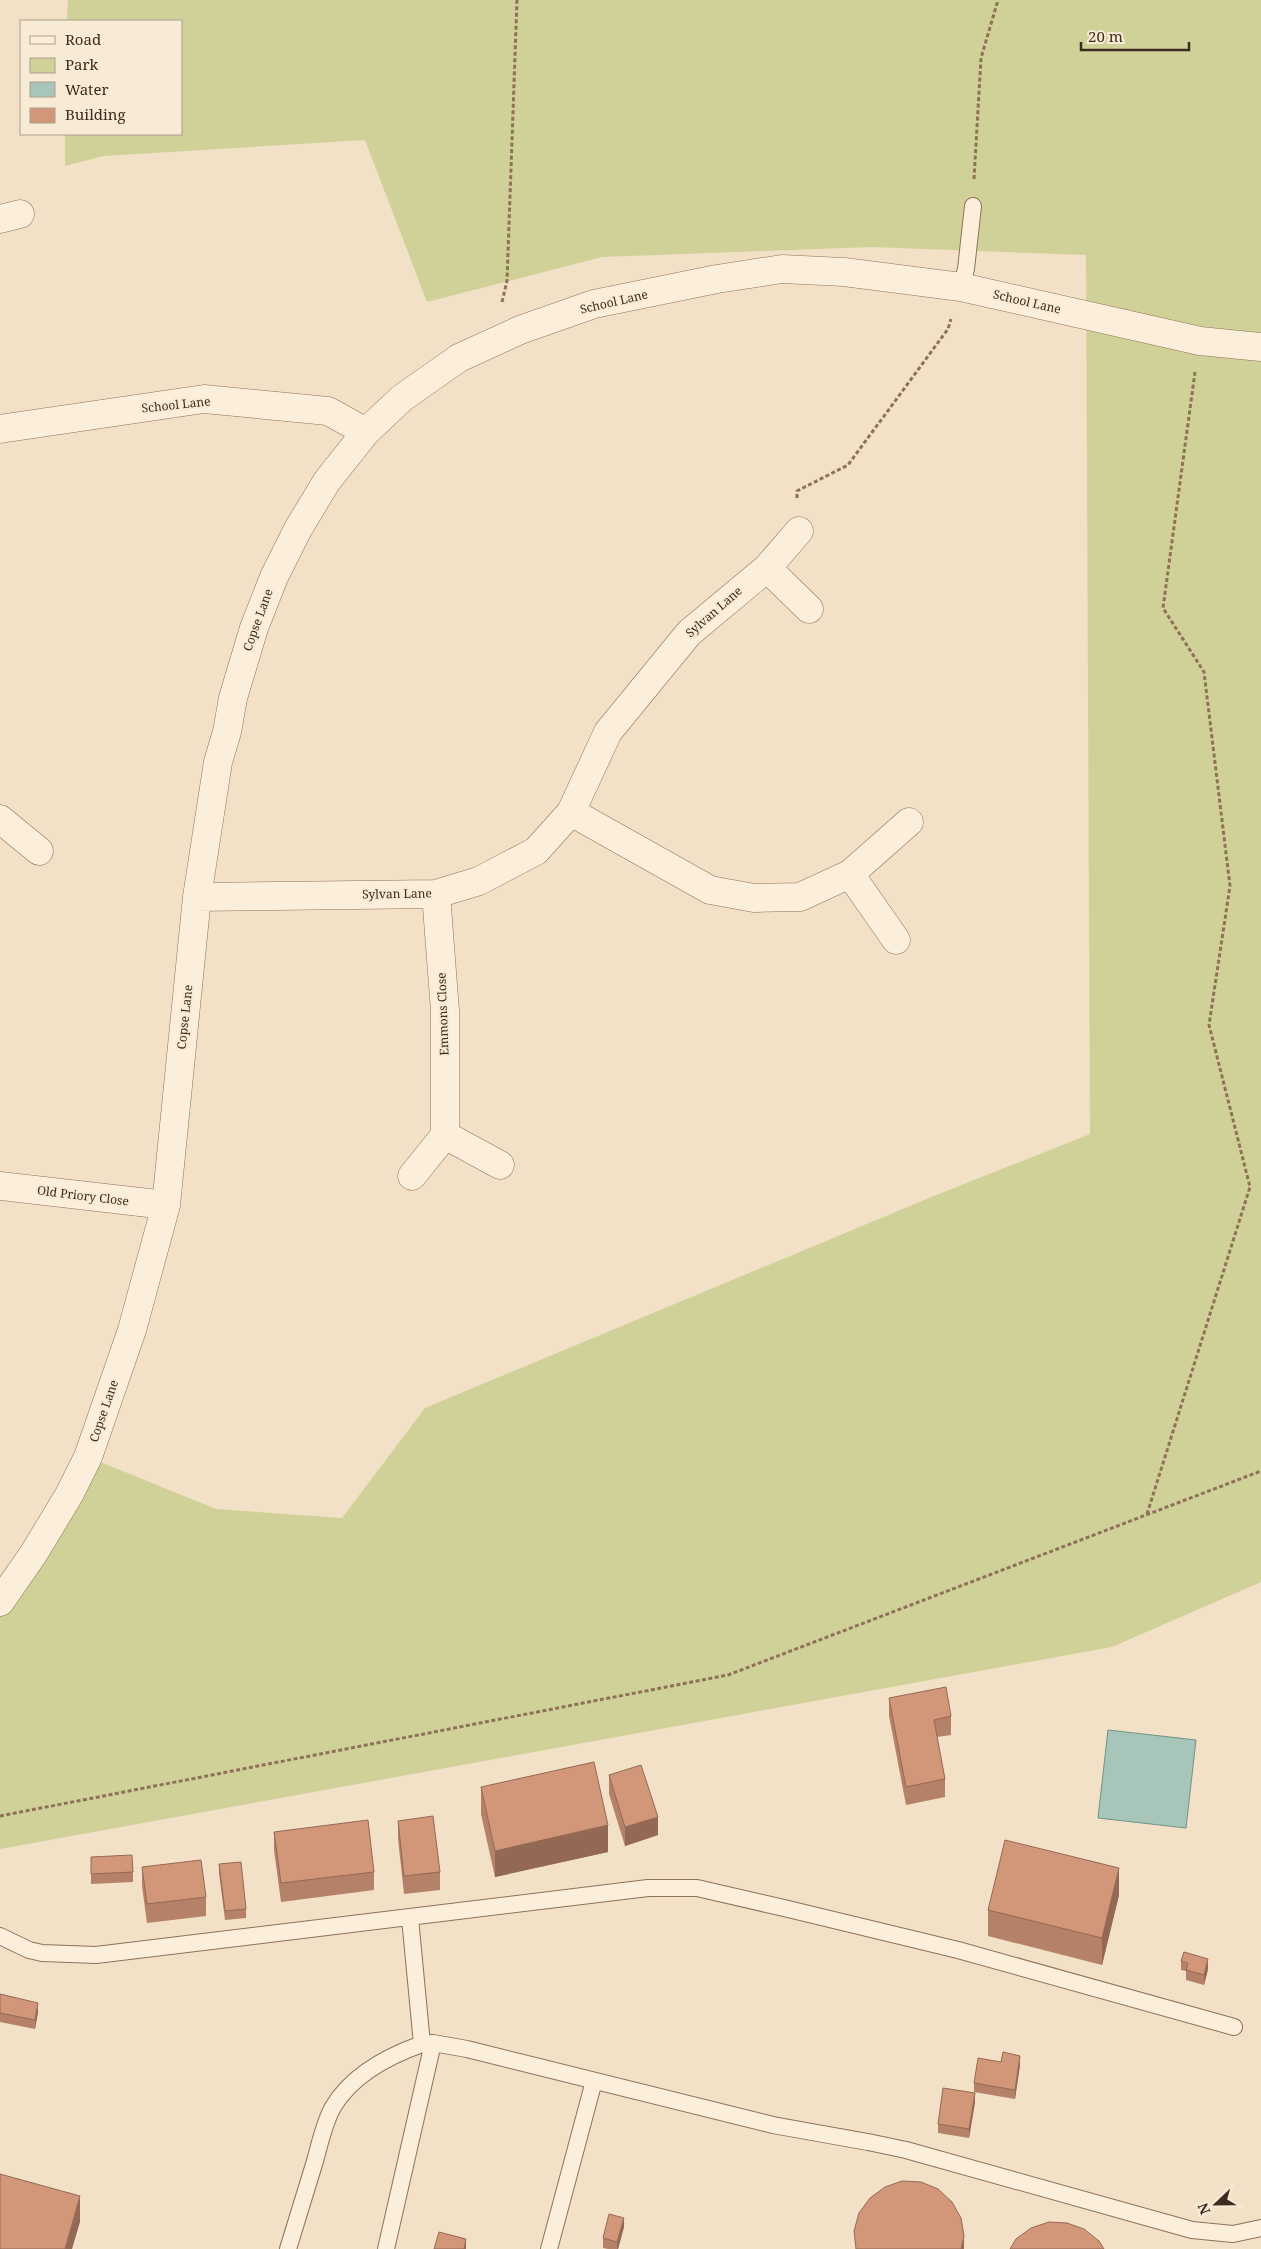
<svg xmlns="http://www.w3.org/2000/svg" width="1261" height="2249" viewBox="0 0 1261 2249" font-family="'Noto Serif',serif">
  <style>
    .green { fill: #d0d198 }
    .water { fill: #a8c5ba; stroke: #6d9487 }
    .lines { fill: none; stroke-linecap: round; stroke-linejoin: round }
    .lane-casing { stroke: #8f715a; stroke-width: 18 }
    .street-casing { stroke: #8f715a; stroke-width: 29 }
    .path { stroke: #8f715a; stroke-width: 3; stroke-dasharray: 4 2.5; stroke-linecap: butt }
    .lane { stroke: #fbeeda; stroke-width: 16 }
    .street { stroke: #fbeeda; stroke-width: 28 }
    .wall { fill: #b58168 }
    .shaded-wall { fill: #936955 }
    .building { fill: #d29679; stroke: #936955 }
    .labels { text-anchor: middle; stroke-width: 4; stroke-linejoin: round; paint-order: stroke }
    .street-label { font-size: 12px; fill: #3e2b1f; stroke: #f8ebd6 }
  </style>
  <rect width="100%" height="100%" fill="#f2e1c6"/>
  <path class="green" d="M 68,0 L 1261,0 L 1261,1582 L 1112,1647 L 0,1849 L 0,1591 L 88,1457 L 216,1509 L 342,1518 L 425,1408 L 934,1196 L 1090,1134 L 1086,255 L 872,247 L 602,257 L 427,302 L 365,140 L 104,156 L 65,166 L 65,134 L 181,134 L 181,21 L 67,21 Z"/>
  <path class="water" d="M 1108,1730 L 1196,1740 L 1186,1828 L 1098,1818 Z"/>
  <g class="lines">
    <defs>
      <path id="lane" d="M 961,287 L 966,269 L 973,206
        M 410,1918 L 422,2044 L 433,2043
        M 0,1936 L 29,1950 L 42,1953 L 96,1955 L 648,1888 L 697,1888 L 784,1908 L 958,1950 L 1234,2027
        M 288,2249 C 297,2220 306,2190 315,2161 C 320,2143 324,2123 333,2107 C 352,2075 388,2056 422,2044
        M 386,2249 L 433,2043 L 467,2049 L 773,2125 L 868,2142 L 906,2150 L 1192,2230 L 1233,2234 L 1261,2228
        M 549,2249 L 594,2081"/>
      <path id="street" d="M 0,219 L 20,214
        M 0,429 L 204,399 L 328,411 L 366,432
        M 767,568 L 799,531
        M 571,812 L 710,890 L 754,898 L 800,897 L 850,874 L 896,940
        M 0,819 L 39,851
        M 850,874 L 909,822
        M 436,894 L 445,1011 L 445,1135 L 500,1165
        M 197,897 L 436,894 L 479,881 L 536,851 L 571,812 L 608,732 L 689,633 L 767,568 L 809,609
        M 412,1176 L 445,1135
        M 0,1186 L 166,1205
        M 0,1602 L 34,1553 L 69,1495 L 88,1457 L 132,1330 L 166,1205 L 197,897 L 218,762 L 227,732 L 233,698 L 254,628 L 274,577 L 298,529 L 327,481 L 366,432 L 402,398 L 459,358 L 520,330 L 594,304 L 717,279 L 782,269 L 844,272 L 961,287 L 1200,341 L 1261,347"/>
    </defs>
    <use href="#lane" class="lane-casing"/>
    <use href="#street" class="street-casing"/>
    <path class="path" d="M 974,179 L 981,58 L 998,0
      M 502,302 L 507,281 L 517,0
      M 797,498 L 797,491 L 848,465 L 948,329 L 951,319
      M 1147,1514 L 1250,1187 L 1209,1025 L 1230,886 L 1204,672 L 1163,608 L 1195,372
      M 0,1816 L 728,1675 L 1261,1471"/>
    <use href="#lane" class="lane"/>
    <use href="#street" class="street"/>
  </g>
  <path class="wall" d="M 889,1698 L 951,1716 L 951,1735 L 937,1737 L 945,1779 L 945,1797 L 906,1805 L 889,1716 Z
    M 609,1775 L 658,1835 L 625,1846 L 609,1794 Z
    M 481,1787 L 608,1852 L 495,1877 L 481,1814 Z
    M 398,1821 L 440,1872 L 440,1890 L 404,1894 L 398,1839 Z
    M 274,1832 L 374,1872 L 374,1890 L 281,1902 L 274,1850 Z
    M 91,1857 L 133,1872 L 133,1882 L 91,1884 Z
    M 219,1864 L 246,1909 L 246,1918 L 225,1920 L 219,1873 Z
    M 142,1867 L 206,1897 L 206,1916 L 147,1923 L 142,1886 Z
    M 1119,1895 L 1102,1965 L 988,1936 L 988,1910 Z
    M 1181,1961 L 1208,1969 L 1204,1985 L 1186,1980 L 1186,1971 L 1181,1970 Z
    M 0,1994 L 38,2012 L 35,2029 L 0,2022 Z
    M 1020,2065 L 1015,2099 L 974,2092 L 974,2083 Z
    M 975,2102 L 969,2138 L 938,2133 L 938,2124 Z
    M 624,2227 L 618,2249 L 608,2249 L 603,2248 L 603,2238 Z"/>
  <path class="shaded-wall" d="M 658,1817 L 658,1835 L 625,1846 L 625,1827 Z
    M 608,1825 L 608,1852 L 495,1877 L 495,1851 Z
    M 1119,1868 L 1119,1895 L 1102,1965 L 1102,1938 Z
    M 1208,1959 L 1208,1969 L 1204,1985 L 1204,1975 Z
    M 38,2003 L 38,2012 L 35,2029 L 35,2020 Z
    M 1020,2056 L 1020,2065 L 1015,2099 L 1015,2090 Z
    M 975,2093 L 975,2102 L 969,2138 L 969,2129 Z
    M 80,2196 L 80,2222 L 72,2249 L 65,2249 Z
    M 624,2218 L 624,2227 L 618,2249 L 617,2249 L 617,2242 Z
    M 964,2236 L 964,2249 L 961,2249 Z
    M 466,2239 L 466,2249 L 464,2249 Z"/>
  <path class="building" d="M 946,1687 L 951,1716 L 934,1720 L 945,1779 L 906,1787 L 889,1698 Z
    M 594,1762 L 608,1825 L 495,1851 L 481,1787 Z
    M 641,1765 L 658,1817 L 625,1827 L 609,1775 Z
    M 433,1816 L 440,1872 L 404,1876 L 398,1821 Z
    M 368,1820 L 374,1872 L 281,1883 L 274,1832 Z
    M 1005,1840 L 1119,1868 L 1102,1938 L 988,1910 Z
    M 132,1855 L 133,1872 L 91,1874 L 91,1857 Z
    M 201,1860 L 206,1897 L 147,1904 L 142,1867 Z
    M 241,1862 L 246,1909 L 225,1911 L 219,1864 Z
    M 1184,1952 L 1208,1959 L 1204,1975 L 1186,1970 L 1188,1963 L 1181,1961 Z
    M 0,1994 L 38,2003 L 35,2020 L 0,2013 Z
    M 1003,2052 L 1020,2056 L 1015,2090 L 974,2083 L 978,2058 L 1001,2062 Z
    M 943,2088 L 975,2093 L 969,2129 L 938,2124 Z
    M 0,2174 L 80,2196 L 65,2249 L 0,2249 Z
    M 902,2181 L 921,2182 L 938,2189 L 952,2202 L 961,2218 L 964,2236 L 961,2249 L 856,2249 L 854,2231 L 859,2213 L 870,2198 L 885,2187 Z
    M 609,2214 L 624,2218 L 617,2242 L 603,2238 Z
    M 1049,2222 L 1067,2223 L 1084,2229 L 1099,2241 L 1104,2249 L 1010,2249 L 1016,2239 L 1031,2228 Z
    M 439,2232 L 466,2239 L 464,2249 L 434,2249 Z"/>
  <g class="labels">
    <g class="street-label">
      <text transform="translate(614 302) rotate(-13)" y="4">School Lane</text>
      <text transform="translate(1027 302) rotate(13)" y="4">School Lane</text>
      <text transform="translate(176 405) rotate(-6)" y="4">School Lane</text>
      <text transform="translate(714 612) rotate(-41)" y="4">Sylvan Lane</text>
      <text transform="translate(258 620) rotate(-70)" y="4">Copse Lane</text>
      <text transform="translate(397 894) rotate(-1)" y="4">Sylvan Lane</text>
      <text transform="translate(443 1014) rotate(-92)" y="4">Emmons Close</text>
      <text transform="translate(185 1017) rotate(-84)" y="4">Copse Lane</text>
      <text transform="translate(83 1196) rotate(7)" y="4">Old Priory Close</text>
      <text transform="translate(104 1411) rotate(-71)" y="4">Copse Lane</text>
    </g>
  </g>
  <rect x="20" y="20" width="162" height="115" fill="#f8ebd6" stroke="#ae9e8d"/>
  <rect x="30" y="36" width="25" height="8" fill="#fbeeda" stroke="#ae9e8d"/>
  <text x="65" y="45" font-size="15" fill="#3e2b1f">Road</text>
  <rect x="30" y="58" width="25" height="15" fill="#d0d198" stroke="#ae9e8d"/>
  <text x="65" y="70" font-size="15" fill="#3e2b1f">Park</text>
  <rect x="30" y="82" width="25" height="15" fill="#a8c5ba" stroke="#ae9e8d"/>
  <text x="65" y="95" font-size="15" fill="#3e2b1f">Water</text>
  <rect x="30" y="108" width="25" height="15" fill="#d29679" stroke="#ae9e8d"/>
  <text x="65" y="120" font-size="15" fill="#3e2b1f">Building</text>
  <g transform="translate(1216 2204) rotate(248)" stroke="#f8ebd6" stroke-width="4" paint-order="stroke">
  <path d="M0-4L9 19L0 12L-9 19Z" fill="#3e2b1f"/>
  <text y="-8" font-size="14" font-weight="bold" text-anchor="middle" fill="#3e2b1f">N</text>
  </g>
  <path d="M1081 42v8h108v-8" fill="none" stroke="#3e2b1f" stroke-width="2.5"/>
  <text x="1088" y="42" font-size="15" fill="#3e2b1f" stroke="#f8ebd6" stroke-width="4" paint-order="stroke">20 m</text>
</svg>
